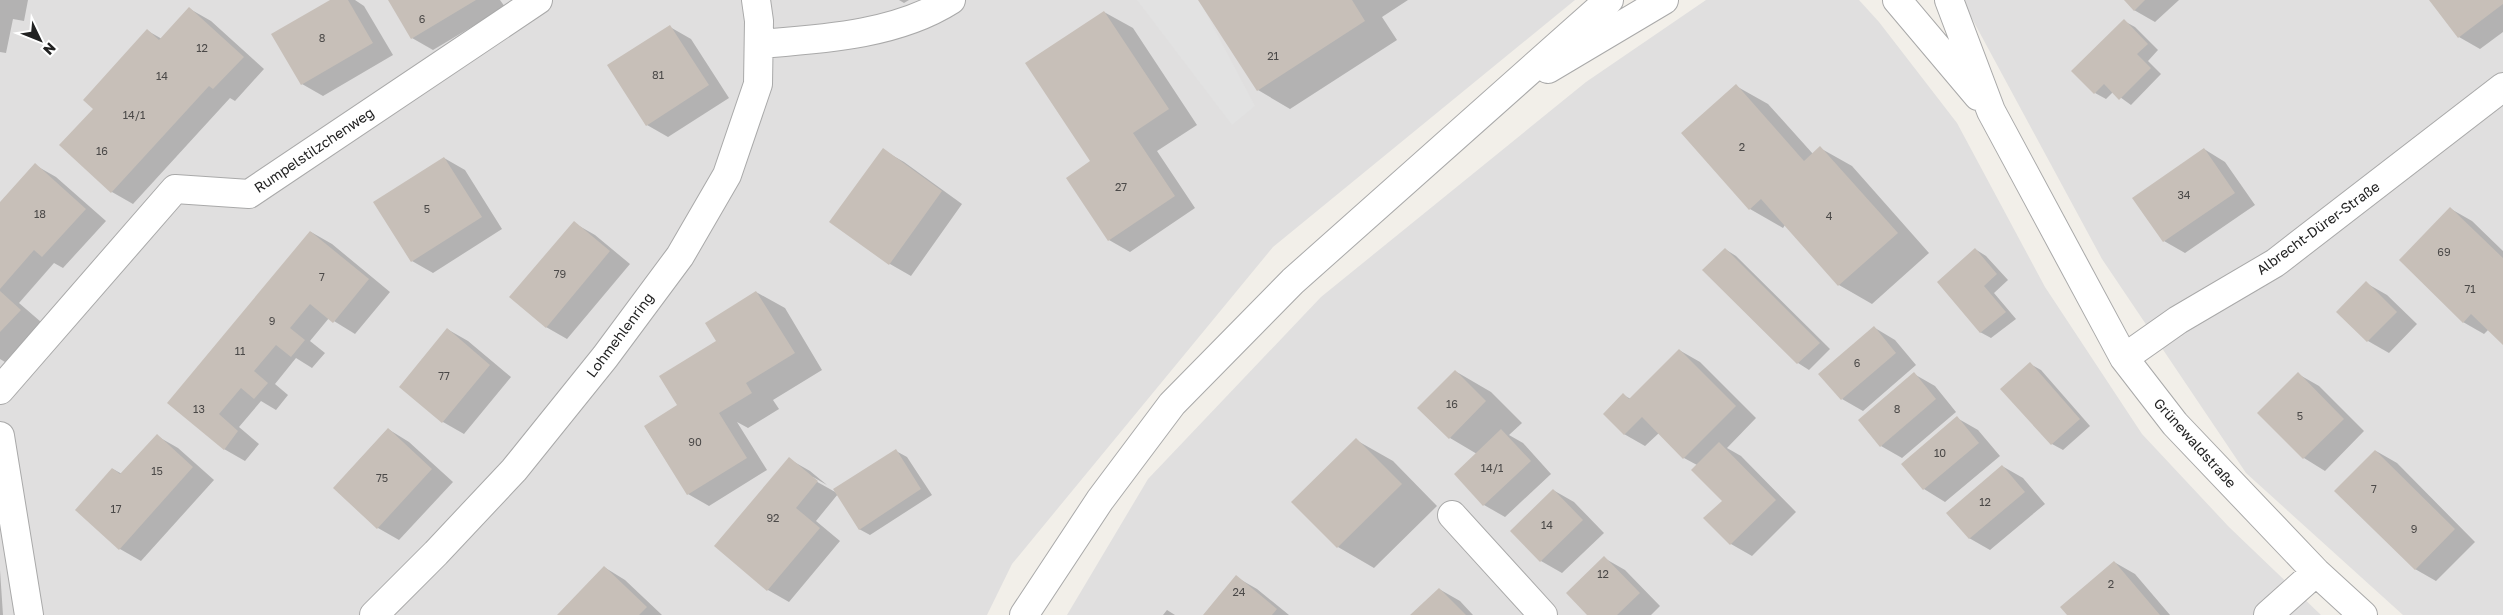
<svg xmlns="http://www.w3.org/2000/svg" width="2503" height="615" viewBox="0 0 2503 615" font-family="'Golos Text',sans-serif">
  <style>
    .residential { fill: #e0dfdf }
    .parking { fill: #e2e2e2 }
    .shadow { fill: #0003 }
    .building { fill: #c7bfb8 }
    .lines { fill: none; stroke-linecap: round; stroke-linejoin: round }
    .minor-casing { stroke: #a9a9a9; stroke-width: 30 }
    .minor { stroke: #fff; stroke-width: 28 }
    .labels { text-anchor: middle; stroke-width: 4; stroke-linejoin: round; paint-order: stroke }
    .number-label { font-size: 11px; fill: #4b4948 }
    .street-label { font-size: 14px; fill: #222; stroke: #fff }
  </style>
  <rect width="100%" height="100%" fill="#f2efe9"/>
  <path class="residential" d="M 0,0 L 1575,0 L 1273,247 L 1012,564 L 987,615 L 0,615 Z
    M 1706,0 L 1859,0 L 1879,22 L 1957,123 L 2045,287 L 2142,434 L 2229,527 L 2321,615 L 1067,615 L 1148,479 L 1321,297 L 1586,82 Z
    M 1962,0 L 2503,0 L 2503,615 L 2403,615 L 2246,473 L 2102,259 Z"/>
  <path class="parking" d="M 1137,0 L 1199,0 L 1255,106 L 1232,125 Z"/>
  <path class="shadow" d="M 0,0 L 28,0 L 24,21 L 13,19 L 6,53 L 0,52 Z
    M 332,0 L 355,0 L 364,6 L 393,55 L 323,96 L 302,84 Z
    M 389,0 L 500,0 L 505,7 L 433,50 L 412,38 Z
    M 899,0 L 909,0 L 904,3 Z
    M 1200,0 L 1408,0 L 1382,17 L 1397,40 L 1290,109 L 1258,90 Z
    M 2125,0 L 2179,0 L 2155,22 L 2134,10 Z
    M 2431,0 L 2503,0 L 2503,32 L 2480,49 L 2459,37 Z
    M 190,9 L 211,21 L 264,69 L 235,101 L 230,98 L 133,204 L 112,192 L 94,109 L 148,31 L 162,39 Z
    M 1104,12 L 1133,28 L 1197,125 L 1157,151 L 1195,208 L 1130,252 L 1109,240 Z
    M 2124,21 L 2135,27 L 2158,50 L 2148,61 L 2161,74 L 2131,105 L 2113,92 L 2106,99 L 2095,93 Z
    M 670,27 L 691,39 L 729,98 L 668,137 L 647,125 Z
    M 1736,86 L 1768,104 L 1813,154 L 1820,148 L 1852,166 L 1929,253 L 1872,304 L 1839,285 L 1785,225 L 1783,228 L 1750,209 Z
    M 2204,149 L 2225,162 L 2255,205 L 2185,253 L 2164,241 Z
    M 883,150 L 904,162 L 962,204 L 911,276 L 890,264 L 831,222 Z
    M 444,158 L 465,170 L 502,229 L 433,273 L 412,261 Z
    M 35,165 L 56,177 L 106,221 L 63,268 L 54,263 L 19,303 L 41,322 L 5,362 L 0,359 L 0,203 Z
    M 2451,209 L 2472,221 L 2503,251 L 2503,343 L 2489,329 L 2484,334 L 2463,322 Z
    M 574,223 L 595,235 L 630,264 L 567,339 L 546,327 Z
    M 311,232 L 332,244 L 390,292 L 355,334 L 329,318 L 310,341 L 325,353 L 312,368 L 296,358 L 275,384 L 288,395 L 276,410 L 261,401 L 239,427 L 259,444 L 245,461 L 224,449 L 169,403 Z
    M 1725,249 L 1736,256 L 1830,349 L 1809,370 L 1798,363 L 1704,270 Z
    M 1975,249 L 1986,256 L 2008,280 L 1994,293 L 2016,319 L 1991,338 L 1980,332 Z
    M 2366,283 L 2387,295 L 2417,324 L 2389,353 L 2368,341 L 2338,312 Z
    M 756,292 L 785,308 L 822,370 L 773,400 L 779,409 L 748,428 L 737,422 L 767,470 L 709,506 L 688,494 L 645,427 L 680,405 Z
    M 1875,328 L 1895,340 L 1916,365 L 1863,411 L 1842,399 Z
    M 447,329 L 468,341 L 511,377 L 464,434 L 443,422 Z
    M 1679,350 L 1700,362 L 1756,418 L 1727,448 L 1741,456 L 1796,512 L 1752,556 L 1731,544 L 1723,501 L 1697,465 L 1684,458 L 1659,433 L 1645,446 L 1624,434 L 1623,395 L 1631,399 Z
    M 2030,364 L 2041,370 L 2090,426 L 2063,450 L 2052,444 Z
    M 1455,371 L 1491,392 L 1522,423 L 1509,435 L 1523,443 L 1551,474 L 1505,517 L 1484,505 L 1477,454 L 1450,438 Z
    M 1914,374 L 1935,386 L 1956,412 L 1902,458 L 1881,446 Z
    M 2298,374 L 2319,386 L 2364,431 L 2325,471 L 2304,458 L 2259,413 Z
    M 1957,418 L 1978,430 L 2000,456 L 1945,502 L 1924,489 L 1902,464 Z
    M 388,429 L 409,442 L 453,482 L 399,540 L 378,528 L 334,488 Z
    M 157,436 L 178,448 L 214,480 L 141,561 L 120,549 L 113,469 L 122,474 Z
    M 1356,440 L 1393,461 L 1437,506 L 1374,568 L 1338,547 Z
    M 896,451 L 907,457 L 932,495 L 870,535 L 859,529 L 838,494 L 816,521 L 840,541 L 789,602 L 768,590 L 716,546 L 789,459 L 810,471 L 827,485 L 813,477 L 812,479 L 837,493 Z
    M 2376,451 L 2397,463 L 2475,542 L 2436,581 L 2415,569 Z
    M 2002,466 L 2023,478 L 2045,504 L 1990,550 L 1969,538 Z
    M 1553,490 L 1574,502 L 1604,533 L 1562,573 L 1541,561 Z
    M 1604,558 L 1625,570 L 1660,606 L 1651,615 L 1589,615 Z
    M 2114,562 L 2135,574 L 2170,615 L 2069,615 Z
    M 604,567 L 625,580 L 662,615 L 559,615 Z
    M 0,570 L 3,615 L 0,615 Z
    M 1236,577 L 1257,589 L 1289,615 L 1205,615 Z
    M 1439,589 L 1460,601 L 1473,615 L 1412,615 Z
    M 1167,610 L 1175,615 L 1163,615 Z"/>
  <path class="building" d="M 330,0 L 348,0 L 373,43 L 301,85 L 271,34 Z
    M 388,0 L 476,0 L 411,39 Z
    M 1198,0 L 1352,0 L 1365,21 L 1257,91 Z
    M 2124,0 L 2145,0 L 2134,11 Z
    M 2429,0 L 2503,0 L 2503,4 L 2458,38 Z
    M 189,7 L 244,57 L 213,89 L 209,86 L 111,193 L 59,145 L 93,109 L 83,100 L 147,29 L 159,40 Z
    M 1104,11 L 1169,109 L 1133,133 L 1175,196 L 1108,241 L 1066,178 L 1090,161 L 1025,63 Z
    M 2124,19 L 2148,44 L 2137,54 L 2151,68 L 2119,100 L 2104,84 L 2094,94 L 2071,71 Z
    M 670,25 L 709,85 L 646,126 L 607,65 Z
    M 1736,84 L 1804,161 L 1820,146 L 1898,233 L 1838,286 L 1761,199 L 1749,210 L 1681,133 Z
    M 883,148 L 942,191 L 889,265 L 829,222 Z
    M 2204,148 L 2235,193 L 2163,242 L 2132,198 Z
    M 444,157 L 482,217 L 411,262 L 373,202 Z
    M 35,163 L 86,209 L 42,257 L 34,250 L 0,289 L 0,202 Z
    M 2450,207 L 2503,258 L 2503,345 L 2471,314 L 2463,323 L 2399,260 Z
    M 574,221 L 610,251 L 546,328 L 509,297 Z
    M 310,231 L 369,279 L 333,323 L 310,304 L 290,328 L 305,340 L 291,357 L 276,345 L 254,371 L 268,383 L 254,399 L 241,388 L 219,414 L 238,431 L 224,450 L 167,403 Z
    M 1725,248 L 1820,343 L 1797,364 L 1702,270 Z
    M 1975,248 L 1997,274 L 1984,286 L 2006,312 L 1980,333 L 1937,282 Z
    M 2366,281 L 2397,312 L 2367,342 L 2336,312 Z
    M 0,291 L 21,310 L 0,332 Z
    M 756,291 L 795,353 L 746,383 L 752,393 L 719,413 L 747,458 L 687,495 L 644,426 L 677,405 L 659,376 L 716,341 L 705,323 Z
    M 1874,326 L 1896,353 L 1841,400 L 1818,374 Z
    M 447,328 L 490,365 L 442,423 L 399,387 Z
    M 1679,349 L 1736,406 L 1683,459 L 1642,417 L 1624,435 L 1603,414 L 1623,393 L 1629,399 Z
    M 2030,362 L 2080,419 L 2051,445 L 2000,389 Z
    M 1455,370 L 1486,401 L 1449,439 L 1417,408 Z
    M 1914,372 L 1936,399 L 1880,447 L 1858,420 Z
    M 2298,372 L 2344,419 L 2303,459 L 2257,413 Z
    M 1957,416 L 1979,443 L 1923,490 L 1901,464 Z
    M 388,428 L 432,469 L 377,529 L 333,488 Z
    M 1501,429 L 1531,461 L 1483,506 L 1454,474 Z
    M 157,434 L 193,467 L 119,550 L 75,510 L 112,468 L 120,474 Z
    M 1356,438 L 1402,484 L 1337,548 L 1291,502 Z
    M 1719,442 L 1776,500 L 1730,545 L 1703,518 L 1722,501 L 1691,470 Z
    M 896,449 L 921,489 L 859,530 L 833,489 Z
    M 2375,450 L 2455,529 L 2415,570 L 2334,491 Z
    M 789,457 L 818,481 L 796,508 L 820,528 L 767,591 L 714,546 Z
    M 2002,465 L 2025,492 L 1969,539 L 1946,513 Z
    M 1553,489 L 1583,520 L 1540,562 L 1510,531 Z
    M 1604,556 L 1640,593 L 1617,615 L 1587,615 L 1566,593 Z
    M 2114,561 L 2160,615 L 2067,615 L 2060,607 Z
    M 604,566 L 647,607 L 639,615 L 557,615 Z
    M 1236,575 L 1277,609 L 1272,615 L 1203,615 Z
    M 1439,588 L 1466,615 L 1410,615 Z"/>
  <g class="lines">
    <defs>
      <path id="minor" d="M 1897,0 L 1978,96
        M 1949,0 L 1991,111 L 2124,358 L 2175,424 L 2316,572 L 2363,615
        M 759,44 C 822,39 896,35 951,0
        M 1548,69 L 1664,0
        M 2124,358 L 2178,320 L 2275,263 L 2503,87
        M 0,390 L 175,189 L 249,194 L 538,0
        M 0,436 L 29,615
        M 1452,515 L 1543,615
        M 374,615 L 436,553 L 514,470 L 605,357 L 680,256 L 727,175 L 758,84 L 759,21 L 756,0
        M 1024,615 L 1100,500 L 1172,404 L 1293,281 L 1609,0
        M 2268,615 L 2316,572"/>
    </defs>
    <use href="#minor" class="minor-casing"/>
    <use href="#minor" class="minor"/>
  </g>
  <g class="labels">
    <g class="number-label">
      <text x="422" y="23">6</text>
      <text x="322" y="42">8</text>
      <text x="202" y="52">12</text>
      <text x="1273" y="60">21</text>
      <text x="658" y="79">81</text>
      <text x="162" y="80">14</text>
      <text x="134" y="119">14/1</text>
      <text x="1742" y="151">2</text>
      <text x="102" y="155">16</text>
      <text x="1121" y="191">27</text>
      <text x="2184" y="199">34</text>
      <text x="427" y="213">5</text>
      <text x="40" y="218">18</text>
      <text x="1829" y="220">4</text>
      <text x="2444" y="256">69</text>
      <text x="560" y="278">79</text>
      <text x="322" y="281">7</text>
      <text x="2470" y="293">71</text>
      <text x="272" y="325">9</text>
      <text x="240" y="355">11</text>
      <text x="1857" y="367">6</text>
      <text x="444" y="380">77</text>
      <text x="1452" y="408">16</text>
      <text x="199" y="413">13</text>
      <text x="1897" y="413">8</text>
      <text x="2300" y="420">5</text>
      <text x="695" y="446">90</text>
      <text x="1940" y="457">10</text>
      <text x="1492" y="472">14/1</text>
      <text x="157" y="475">15</text>
      <text x="382" y="482">75</text>
      <text x="2374" y="493">7</text>
      <text x="1985" y="506">12</text>
      <text x="116" y="513">17</text>
      <text x="773" y="522">92</text>
      <text x="1547" y="529">14</text>
      <text x="2414" y="533">9</text>
      <text x="1603" y="578">12</text>
      <text x="2111" y="588">2</text>
      <text x="1239" y="596">24</text>
    </g>
    <g class="street-label">
      <text transform="translate(314 150) rotate(-34)" y="5">Rumpelstilzchenweg</text>
      <text transform="translate(2318 228) rotate(-36)" y="5">Albrecht-Dürer-Straße</text>
      <text transform="translate(620 335) rotate(-53)" y="5">Lohmehlenring</text>
      <text transform="translate(2195 443) rotate(48)" y="5">Grünewaldstraße</text>
    </g>
  </g>
  <g transform="translate(40 40) rotate(133)" stroke="#ffffff" stroke-width="4" paint-order="stroke">
  <path d="M0-4L9 19L0 12L-9 19Z" fill="#222222"/>
  <text y="-8" font-size="14" font-weight="bold" text-anchor="middle" fill="#222222">N</text>
  </g>
</svg>
